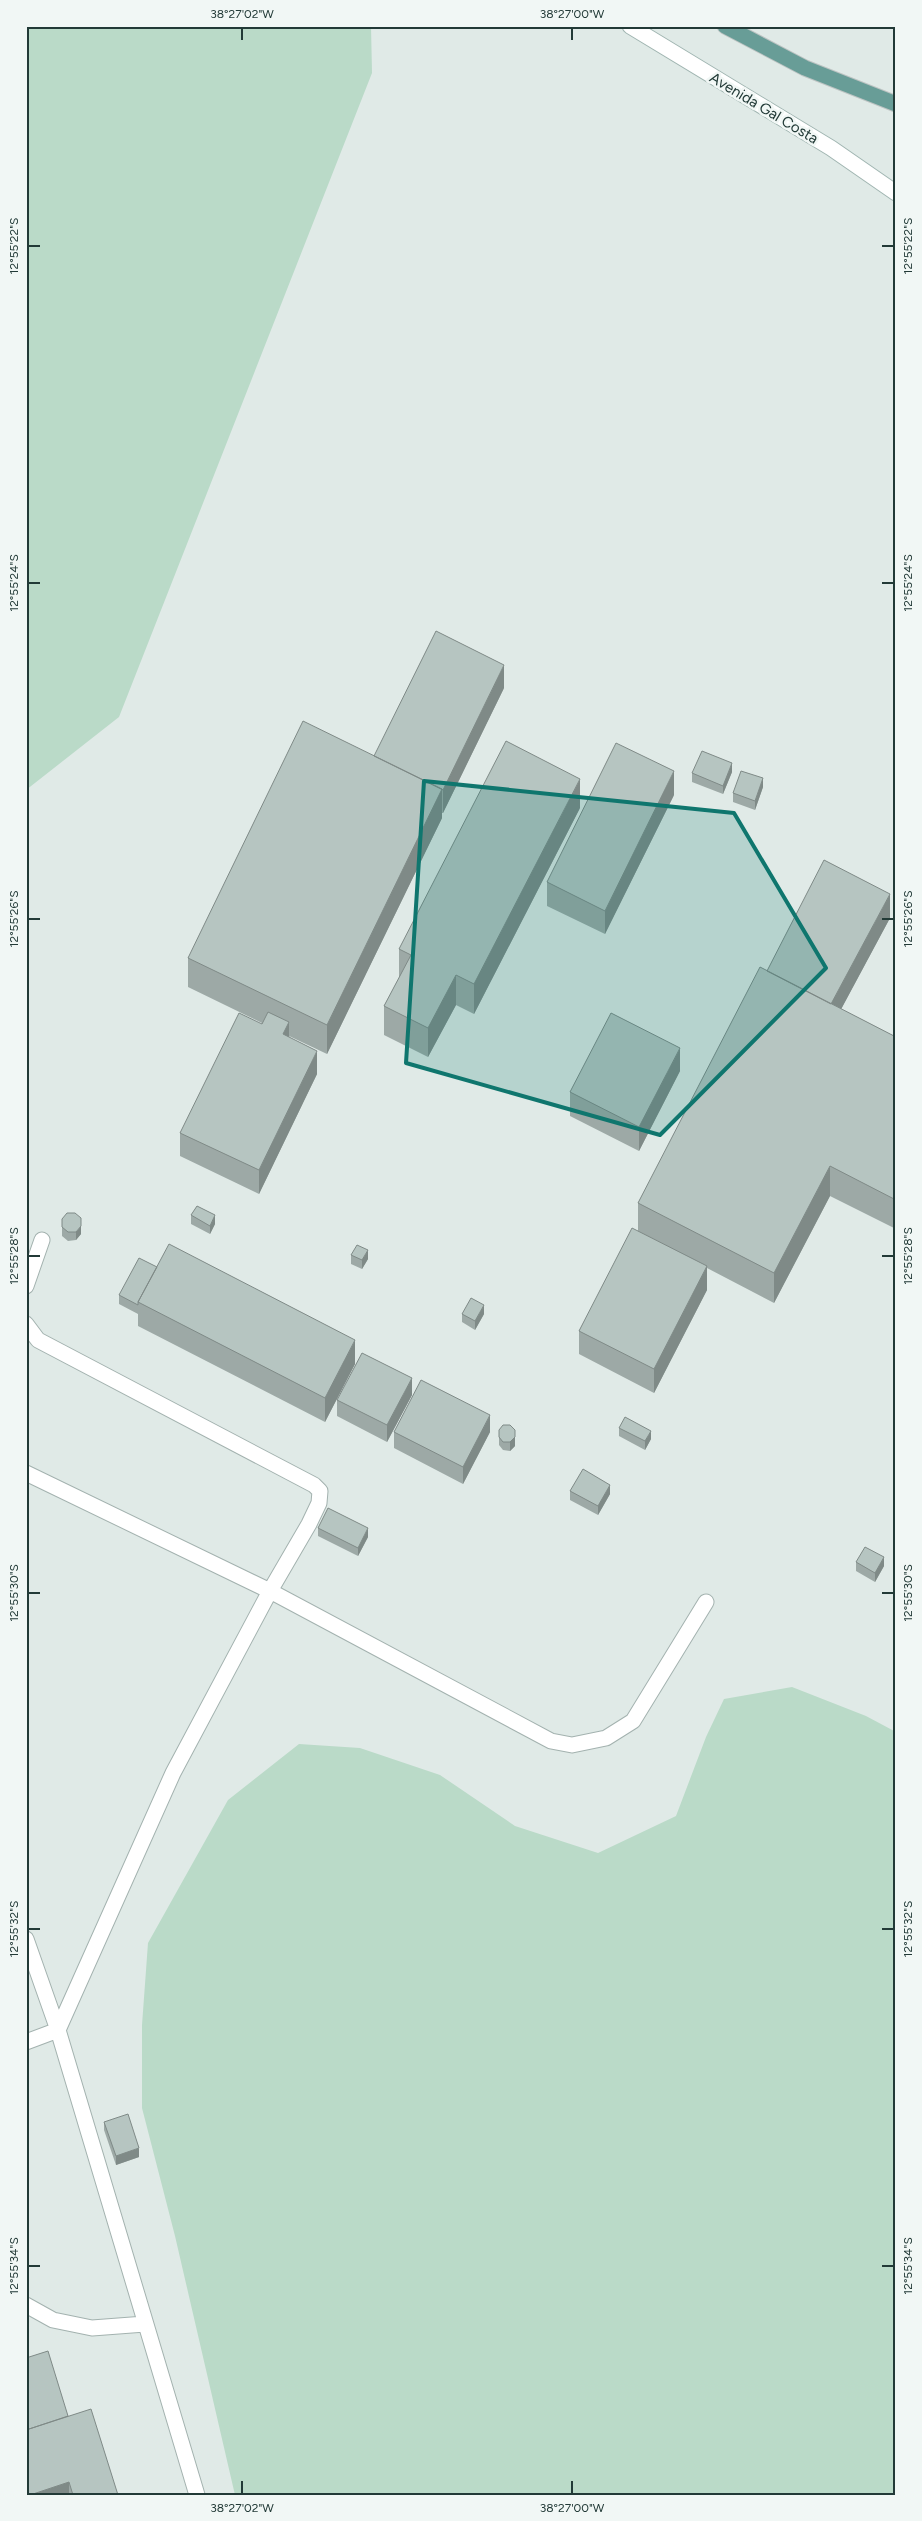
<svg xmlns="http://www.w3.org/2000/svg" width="922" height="2521" viewBox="0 0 922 2521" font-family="Figtree,sans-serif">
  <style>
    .green { fill: #badac8 }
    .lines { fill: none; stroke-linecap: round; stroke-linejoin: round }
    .lane-casing { stroke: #a3b2af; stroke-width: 17 }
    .secondary-casing { stroke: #a0b5b1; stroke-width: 17 }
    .primary-casing { stroke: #bdc4c3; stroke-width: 17 }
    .lane { stroke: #fff; stroke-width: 15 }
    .secondary { stroke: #fff; stroke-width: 15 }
    .primary { stroke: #689d97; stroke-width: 15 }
    .wall { fill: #9da9a6 }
    .shaded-wall { fill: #7f8a87 }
    .building { fill: #b6c5c1; stroke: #7f8a87 }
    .marked { fill: #0f766e; fill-opacity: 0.2; stroke: #0f766e; stroke-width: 4; stroke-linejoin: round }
    .ticks { fill: none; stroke: #223a37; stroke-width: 2 }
    .labels { text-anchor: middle; stroke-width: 5; stroke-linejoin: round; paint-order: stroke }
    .street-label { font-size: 15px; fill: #223a37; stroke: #f1f7f5 }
    .neatline { fill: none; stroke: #223a37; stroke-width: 2 }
    .ticks-label { font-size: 12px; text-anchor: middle; fill: #223a37 }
  </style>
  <rect width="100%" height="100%" fill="#e0eae7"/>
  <path class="green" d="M 26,26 L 371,26 L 372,73 L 119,717 L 26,790 Z
    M 792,1687 L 866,1716 L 896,1732 L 896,2495 L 235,2495 L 175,2236 L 142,2108 L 142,2025 L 148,1943 L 228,1800 L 299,1744 L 360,1748 L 440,1775 L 515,1826 L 598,1853 L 676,1816 L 706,1737 L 724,1699 Z"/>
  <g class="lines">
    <defs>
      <path id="lane" d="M 26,1286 L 42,1240
        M 26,1324 L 38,1340 L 314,1485 L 320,1491 L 319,1503 L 309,1524 L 270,1591 L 173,1773 L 58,2030 L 26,2042
        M 26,1473 L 270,1591 L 551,1741 L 572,1745 L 606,1738 L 633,1721 L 706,1602
        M 26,1939 L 58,2030 L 197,2495
        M 26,2305 L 53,2320 L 92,2328 L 145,2324"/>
      <path id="secondary" d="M 630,26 L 831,148 L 896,193"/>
      <path id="primary" d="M 725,26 L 805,68 L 896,104"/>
    </defs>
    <use href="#lane" class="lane-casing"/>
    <use href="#secondary" class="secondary-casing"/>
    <use href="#primary" class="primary-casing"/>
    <use href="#lane" class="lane"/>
    <use href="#secondary" class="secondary"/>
    <use href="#primary" class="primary"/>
  </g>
  <path class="wall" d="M 504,688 L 443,813 L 442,813 L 442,818 L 327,1054 L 289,1036 L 317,1074 L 259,1194 L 180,1156 L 180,1133 L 262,1023 L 188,987 L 188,958 L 374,756 Z
    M 732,772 L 723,794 L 692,782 L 692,773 Z
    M 763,787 L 755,810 L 733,802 L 733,793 Z
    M 674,795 L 605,934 L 547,906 L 547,882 Z
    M 580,808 L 474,1014 L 456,1005 L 428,1057 L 384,1035 L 384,1006 L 399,978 L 399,949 Z
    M 890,918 L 841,1009 L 896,1037 L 896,1229 L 830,1196 L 774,1303 L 707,1268 L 707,1290 L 654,1393 L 579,1354 L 579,1331 L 638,1230 L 638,1203 L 767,971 Z
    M 680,1071 L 639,1151 L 570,1116 L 570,1092 Z
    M 191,1215 L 215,1224 L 210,1234 L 191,1224 Z
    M 62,1219 L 81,1234 L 76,1240 L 68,1241 L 62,1236 Z
    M 351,1255 L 368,1259 L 362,1269 L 351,1264 Z
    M 119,1295 L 355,1364 L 325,1422 L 138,1326 L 138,1313 L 138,1314 L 119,1304 Z
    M 462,1314 L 484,1314 L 475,1330 L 462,1322 Z
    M 412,1395 L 387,1442 L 337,1416 L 337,1400 Z
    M 619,1428 L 651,1439 L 645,1450 L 619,1436 Z
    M 499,1430 L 515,1446 L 510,1451 L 503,1450 L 499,1445 Z
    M 394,1432 L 490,1432 L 463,1484 L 394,1448 Z
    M 570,1491 L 610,1494 L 598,1515 L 570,1500 Z
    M 318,1528 L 368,1537 L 358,1556 L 318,1536 Z
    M 856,1562 L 884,1566 L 875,1582 L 856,1571 Z
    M 104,2122 L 139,2157 L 116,2165 L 104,2130 Z
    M 68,2416 L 118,2495 L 26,2495 Z"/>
  <path class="shaded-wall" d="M 504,665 L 504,688 L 443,813 L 443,790 Z
    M 732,763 L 732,772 L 723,794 L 723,786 Z
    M 674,771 L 674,795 L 605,934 L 605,911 Z
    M 763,778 L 763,787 L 755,810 L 755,801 Z
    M 580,779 L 580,808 L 474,1014 L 474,984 Z
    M 442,789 L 442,818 L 327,1054 L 327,1025 Z
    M 890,894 L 890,918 L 830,1030 L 830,1006 Z
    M 456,975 L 456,1005 L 428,1057 L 428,1028 Z
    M 289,1022 L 289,1046 L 283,1034 Z
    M 680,1048 L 680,1071 L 639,1151 L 639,1127 Z
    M 317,1051 L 317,1074 L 259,1194 L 259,1170 Z
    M 830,1166 L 830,1196 L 774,1303 L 774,1273 Z
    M 215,1215 L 215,1224 L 210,1234 L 210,1226 Z
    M 81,1226 L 81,1234 L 76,1240 L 76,1232 Z
    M 368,1250 L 368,1259 L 362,1269 L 362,1260 Z
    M 707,1266 L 707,1290 L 654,1393 L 654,1369 Z
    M 484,1305 L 484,1314 L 475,1330 L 475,1321 Z
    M 355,1340 L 355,1364 L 325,1422 L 325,1398 Z
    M 412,1378 L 412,1395 L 387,1442 L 387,1425 Z
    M 490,1415 L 490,1432 L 463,1484 L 463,1467 Z
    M 651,1431 L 651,1439 L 645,1450 L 645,1441 Z
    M 515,1437 L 515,1446 L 510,1451 L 510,1442 Z
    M 610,1485 L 610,1494 L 598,1515 L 598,1506 Z
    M 368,1528 L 368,1537 L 358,1556 L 358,1548 Z
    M 884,1557 L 884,1566 L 875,1582 L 875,1573 Z
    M 139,2148 L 139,2157 L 116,2165 L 116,2156 Z
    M 69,2482 L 69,2495 L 30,2495 Z"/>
  <path class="building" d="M 436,631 L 504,665 L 443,790 L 374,756 Z
    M 303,721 L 442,789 L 327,1025 L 188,958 Z
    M 506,741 L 580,779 L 474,984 L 456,975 L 428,1028 L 384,1006 L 411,955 L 399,949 Z
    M 616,743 L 674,771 L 605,911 L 547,882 Z
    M 702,751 L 732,763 L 723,786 L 692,773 Z
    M 741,771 L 763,778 L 755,801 L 733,793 Z
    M 824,860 L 890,894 L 831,1004 L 767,971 Z
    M 760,967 L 896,1037 L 896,1200 L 830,1166 L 774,1273 L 638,1203 Z
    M 268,1012 L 289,1022 L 283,1034 L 317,1051 L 259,1170 L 180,1133 L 239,1013 L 262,1024 Z
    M 611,1013 L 680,1048 L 639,1127 L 570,1092 Z
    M 197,1206 L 215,1215 L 210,1226 L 191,1215 Z
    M 67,1213 L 75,1213 L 81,1218 L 81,1226 L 76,1232 L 68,1232 L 62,1227 L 62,1219 Z
    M 632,1228 L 707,1266 L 654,1369 L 579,1331 Z
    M 169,1244 L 355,1340 L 325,1398 L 138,1302 Z
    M 357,1245 L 368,1250 L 362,1260 L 351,1255 Z
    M 139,1258 L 157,1267 L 138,1302 L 138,1305 L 119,1295 Z
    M 471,1298 L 484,1305 L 475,1321 L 462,1314 Z
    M 362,1353 L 412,1378 L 387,1425 L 337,1400 Z
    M 421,1380 L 490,1415 L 463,1467 L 394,1432 Z
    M 625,1417 L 651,1431 L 645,1441 L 619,1428 Z
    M 503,1425 L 510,1425 L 515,1430 L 515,1437 L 510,1442 L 503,1442 L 499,1437 L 499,1430 Z
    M 583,1469 L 610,1485 L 598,1506 L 570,1491 Z
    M 328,1508 L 368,1528 L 358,1548 L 318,1528 Z
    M 865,1547 L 884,1557 L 875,1573 L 856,1562 Z
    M 128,2114 L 139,2148 L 116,2156 L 104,2122 Z
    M 48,2351 L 68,2416 L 26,2430 L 26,2358 Z
    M 91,2409 L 118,2495 L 73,2495 L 69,2482 L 30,2495 L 26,2495 L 26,2430 Z"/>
  <path class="marked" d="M 424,781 L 734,813 L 826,968 L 660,1135 L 406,1063 Z"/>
  <path class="ticks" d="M 242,28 L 242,40M 572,28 L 572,40M 28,246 L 40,246M 882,246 L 894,246M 28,583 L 40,583M 882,583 L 894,583M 28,919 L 40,919M 882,919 L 894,919M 28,1256 L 40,1256M 882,1256 L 894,1256M 28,1593 L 40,1593M 882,1593 L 894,1593M 28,1929 L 40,1929M 882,1929 L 894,1929M 28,2266 L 40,2266M 882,2266 L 894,2266M 242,2481 L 242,2494M 572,2481 L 572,2494"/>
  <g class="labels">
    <g class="street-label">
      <text transform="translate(764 108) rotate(31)" y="5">Avenida Gal Costa</text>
    </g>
  </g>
  <rect width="922" height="2521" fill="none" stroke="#f1f7f5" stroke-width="55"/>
  <rect x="28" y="28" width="866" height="2466" class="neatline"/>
  <g class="ticks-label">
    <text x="242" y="18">38°27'02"W</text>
    <text x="572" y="18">38°27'00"W</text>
    <text transform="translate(14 246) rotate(-90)" y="4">12°55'22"S</text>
    <text transform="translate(908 246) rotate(-90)" y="4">12°55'22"S</text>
    <text transform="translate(14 583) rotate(-90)" y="4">12°55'24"S</text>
    <text transform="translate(908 583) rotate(-90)" y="4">12°55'24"S</text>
    <text transform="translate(14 919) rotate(-90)" y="4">12°55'26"S</text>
    <text transform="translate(908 919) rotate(-90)" y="4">12°55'26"S</text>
    <text transform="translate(14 1256) rotate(-90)" y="4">12°55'28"S</text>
    <text transform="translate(908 1256) rotate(-90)" y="4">12°55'28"S</text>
    <text transform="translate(14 1593) rotate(-90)" y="4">12°55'30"S</text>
    <text transform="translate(908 1593) rotate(-90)" y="4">12°55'30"S</text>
    <text transform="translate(14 1929) rotate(-90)" y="4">12°55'32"S</text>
    <text transform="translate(908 1929) rotate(-90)" y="4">12°55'32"S</text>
    <text transform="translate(14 2266) rotate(-90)" y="4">12°55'34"S</text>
    <text transform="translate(908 2266) rotate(-90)" y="4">12°55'34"S</text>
    <text x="242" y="2512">38°27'02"W</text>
    <text x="572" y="2512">38°27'00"W</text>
  </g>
</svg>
